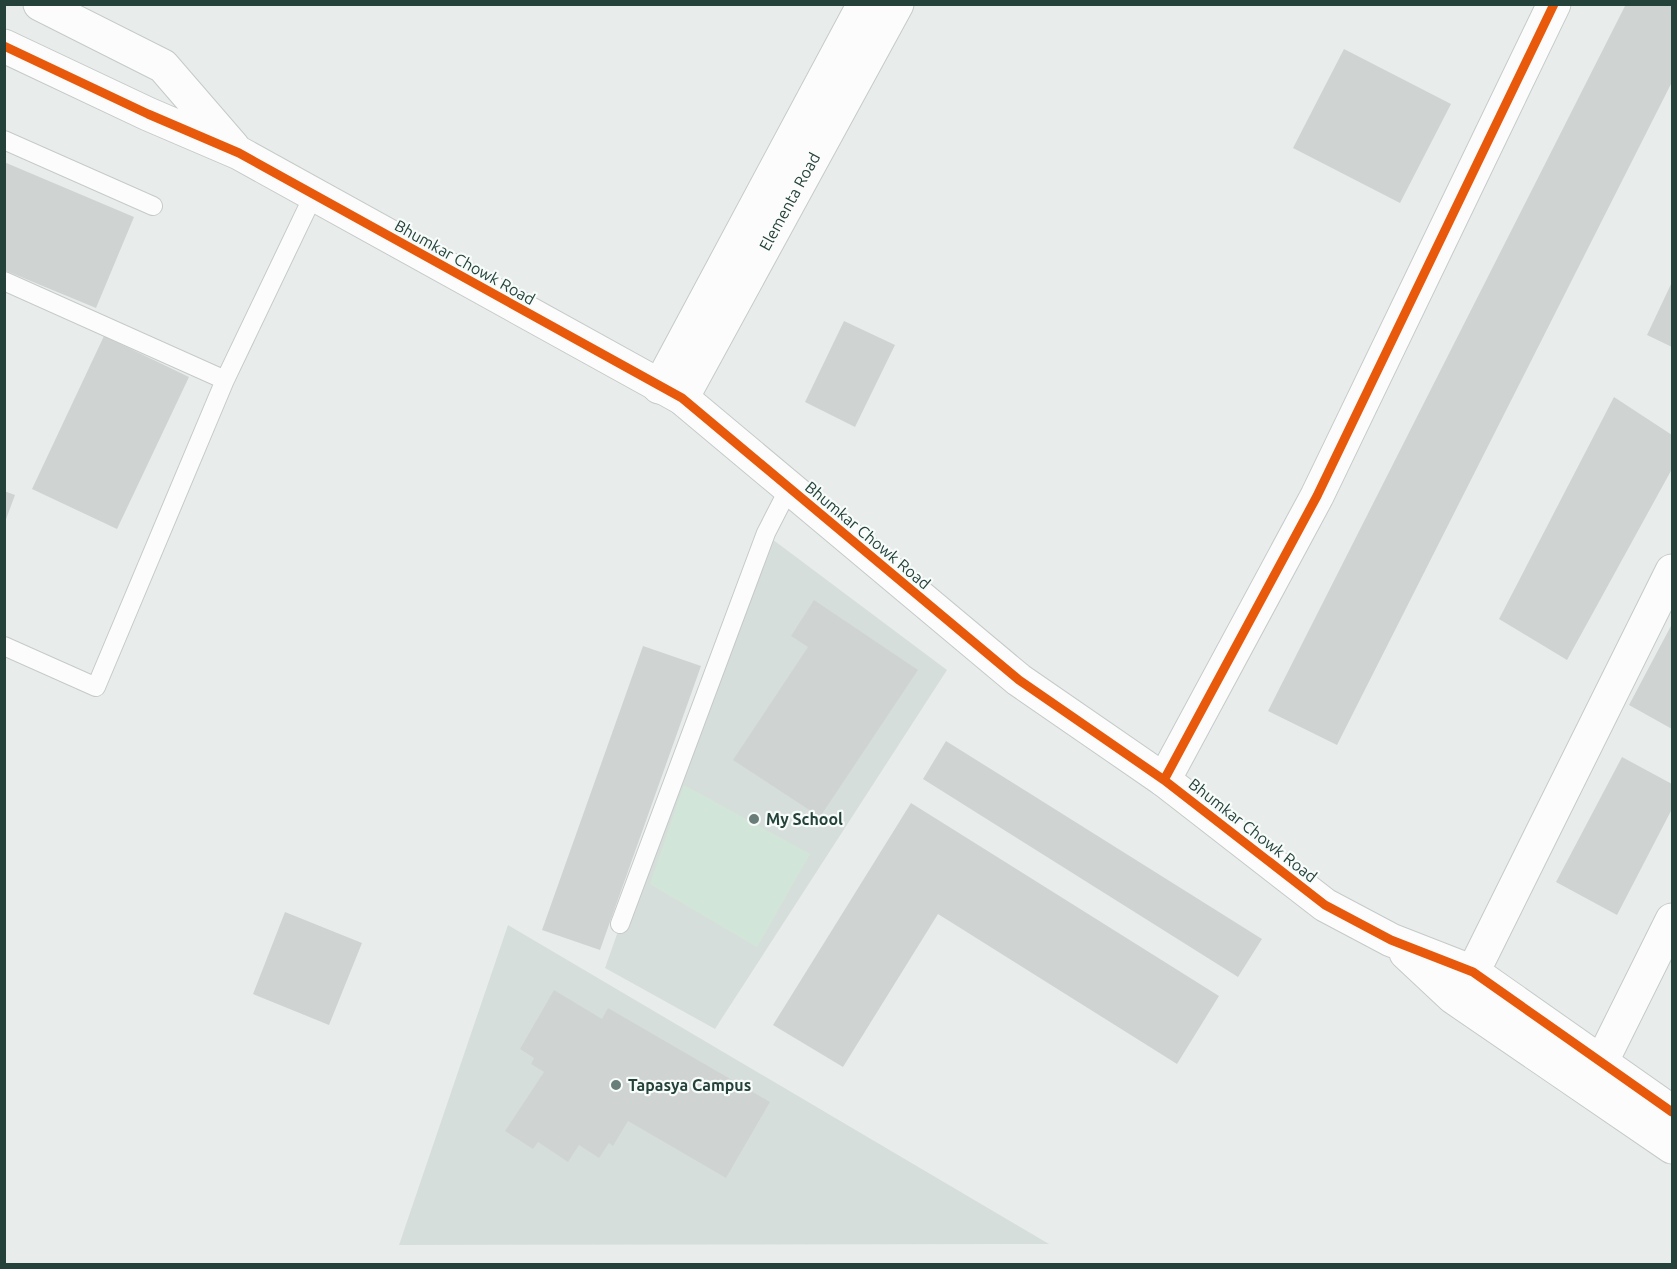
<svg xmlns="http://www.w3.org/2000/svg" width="1677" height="1269" viewBox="0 0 1677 1269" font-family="Ubuntu,sans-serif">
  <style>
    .built { fill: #d6dedb }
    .green { fill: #d1e6d8 }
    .building { fill: #cfd4d2 }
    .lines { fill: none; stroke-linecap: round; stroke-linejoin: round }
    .service-casing { stroke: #c5cac8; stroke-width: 20 }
    .minor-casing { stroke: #c5cac8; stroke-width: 35 }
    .tertiary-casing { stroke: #c5cac8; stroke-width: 35 }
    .service { stroke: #fcfcfc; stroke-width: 18 }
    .minor { stroke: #fcfcfc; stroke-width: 33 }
    .tertiary { stroke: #fcfcfc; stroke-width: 33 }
    .cycleway-casing { stroke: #f7fbf9; stroke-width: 13 }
    .cycleway { stroke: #e8590c; stroke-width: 9 }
    .poi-dot { fill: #697e78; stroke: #f7fbf9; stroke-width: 2 }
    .labels { text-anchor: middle; stroke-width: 4.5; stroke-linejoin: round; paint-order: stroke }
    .street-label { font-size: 16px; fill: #24423a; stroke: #f7fbf9 }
    .poi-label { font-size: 16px; font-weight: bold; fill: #24423a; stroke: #f7fbf9; text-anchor: start }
  </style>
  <rect width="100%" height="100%" fill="#e8edeb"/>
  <path class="built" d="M 760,530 L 947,670 L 715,1029 L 605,968 Z
    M 508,925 L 1049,1244 L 399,1245 Z"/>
  <path class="green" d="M 684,785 L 810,854 L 757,947 L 650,884 Z"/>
  <path class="building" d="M 1626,4 L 1672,4 L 1672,82 L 1337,745 L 1268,711 Z
    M 1344,49 L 1451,104 L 1400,203 L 1293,148 Z
    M 4,162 L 134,217 L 96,308 L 4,270 Z
    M 1672,282 L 1672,347 L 1647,335 Z
    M 844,321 L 895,345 L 855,427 L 805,402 Z
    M 104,336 L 189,377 L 117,529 L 32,489 Z
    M 1614,397 L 1672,435 L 1672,469 L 1567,660 L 1499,619 Z
    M 4,491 L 15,495 L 5,522 L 4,522 Z
    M 814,600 L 918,670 L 820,817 L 733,760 L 808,647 L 791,636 Z
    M 1672,624 L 1672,729 L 1629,705 Z
    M 643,646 L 701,666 L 600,950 L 542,930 Z
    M 946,741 L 1262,939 L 1238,977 L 923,779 Z
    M 1622,757 L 1672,784 L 1672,809 L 1617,915 L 1556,882 Z
    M 911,803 L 1219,996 L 1177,1064 L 938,914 L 843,1067 L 773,1025 Z
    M 285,912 L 362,943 L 329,1025 L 253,994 Z
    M 554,990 L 602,1019 L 608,1008 L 770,1102 L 726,1178 L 628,1121 L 613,1146 L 609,1143 L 599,1158 L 579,1145 L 568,1162 L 538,1142 L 533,1149 L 505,1131 L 544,1072 L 531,1064 L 534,1058 L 520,1049 Z"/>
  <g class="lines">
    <defs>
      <path id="service" d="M 4,140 L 153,206
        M 4,281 L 225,380
        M 4,646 L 96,687 L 225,380 L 314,194
        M 620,924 L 766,533 L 789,488"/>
      <g id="minor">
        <path d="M 659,387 L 864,4"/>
        <path id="s1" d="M 682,398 L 897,4"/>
        <path d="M 1164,780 L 1317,496 L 1554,4"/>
        <path d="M 1473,972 L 1672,571"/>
        <path d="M 1601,1063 L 1672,920"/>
      </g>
      <path id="tertiary" d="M 40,4 L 163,66 L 233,147
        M 4,46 L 148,114 L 239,153 L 682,398 L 1019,680 L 1164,780 L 1325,905 L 1391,940 L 1473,972 L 1672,1112
        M 1406,953 L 1453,997 L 1672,1147"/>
    </defs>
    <use href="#service" class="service-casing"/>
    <use href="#minor" class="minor-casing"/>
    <use href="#tertiary" class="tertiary-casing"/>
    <use href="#service" class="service"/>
    <use href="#minor" class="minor"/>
    <use href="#tertiary" class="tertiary"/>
    <defs>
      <path id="cycleway" d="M 4,46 L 148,114 L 239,153 L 682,398 L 1019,680 L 1164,780 L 1325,905 L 1391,940 L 1473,972 L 1672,1112
        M 1164,780 L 1317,496 L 1554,4"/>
    </defs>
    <use href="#cycleway" class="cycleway-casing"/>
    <use href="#cycleway" class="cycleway"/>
  </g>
  <g class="poi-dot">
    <circle cx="754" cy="819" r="6"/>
    <circle cx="616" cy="1085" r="6"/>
  </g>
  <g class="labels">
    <g class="street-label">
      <text dy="6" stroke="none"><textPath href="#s1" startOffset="224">Elementa Road</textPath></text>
      <text transform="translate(465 262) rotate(29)" y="6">Bhumkar Chowk Road</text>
      <text transform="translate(868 535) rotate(40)" y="6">Bhumkar Chowk Road</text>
      <text transform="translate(1253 830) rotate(38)" y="6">Bhumkar Chowk Road</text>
    </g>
    <g class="poi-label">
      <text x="766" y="825">My School</text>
      <text x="628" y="1091">Tapasya Campus</text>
    </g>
  </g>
  <rect width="1677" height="1269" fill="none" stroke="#24423a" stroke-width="12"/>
</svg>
